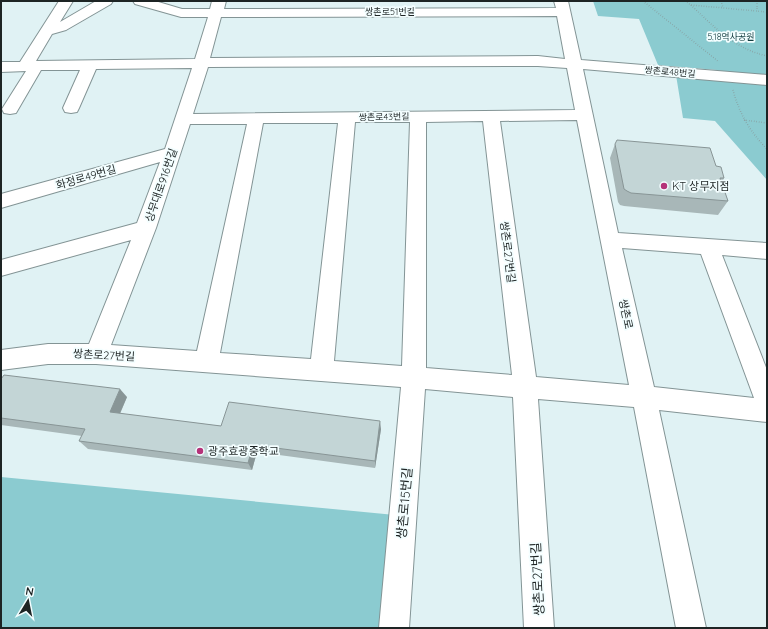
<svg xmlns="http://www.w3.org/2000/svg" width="768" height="629" viewBox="0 0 768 629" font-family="Quicksand,'Noto Sans KR',sans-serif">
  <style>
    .green { fill: #8bcbd0 }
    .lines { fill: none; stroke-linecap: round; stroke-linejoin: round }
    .minor-casing { stroke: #839495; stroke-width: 2 }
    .path { stroke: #869394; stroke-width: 1.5; stroke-dasharray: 0.5 2; stroke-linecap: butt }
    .minor { fill: #fff; fill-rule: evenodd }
    .wall { fill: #a8b7b8 }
    .shaded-wall { fill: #889596 }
    .building { fill: #c3d5d6; stroke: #889596 }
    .poi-dot { fill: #b53279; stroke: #f3feff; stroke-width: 1.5 }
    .labels { text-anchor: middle; stroke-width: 3.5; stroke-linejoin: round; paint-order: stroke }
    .far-street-label { font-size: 9px; fill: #1d2424; stroke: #f3feff }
    .far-park-label { font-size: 9px; fill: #143e41; stroke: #f3feff }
    .street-label { font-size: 11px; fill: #1d2424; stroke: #f3feff }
    .poi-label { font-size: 11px; fill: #1d2424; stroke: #f3feff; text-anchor: start }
    .near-street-label { font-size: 13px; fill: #1d2424; stroke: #f3feff }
  </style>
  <rect width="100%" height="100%" fill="#e0f2f4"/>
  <path class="green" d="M 593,1 L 767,1 L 767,180 L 715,121 L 683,118 L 676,75 L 720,78 L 717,70 L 658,65 L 639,19 L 598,16 Z
    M 1,477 L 395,515 L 385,628 L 1,628 Z"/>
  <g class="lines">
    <defs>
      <path id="minor" d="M 59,1 L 73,1 L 60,22 L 96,1 L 113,1 L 111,4 L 66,30 L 52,34 L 36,61 L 195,59 L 208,17 L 181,17 L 135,4 L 133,1 L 155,1 L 182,9 L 210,9 L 212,1 L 226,1 L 224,9 L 556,8 L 554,1 L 568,1 L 581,60 L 767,75 L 767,85 L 583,69 L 618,233 L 767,243 L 767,259 L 722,255 L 767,370 L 767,422 L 659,410 L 706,628 L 676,628 L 634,407 L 538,399 L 554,628 L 524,628 L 513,397 L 425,389 L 409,628 L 379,628 L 401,387 L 96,364 L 48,364 L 1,370 L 1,350 L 48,344 L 89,344 L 131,240 L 1,276 L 1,260 L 137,223 L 160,162 L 1,208 L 1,194 L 165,149 L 192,68 L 96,69 L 79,108 L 77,112 L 71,113 L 65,112 L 63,108 L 80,70 L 41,70 L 16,113 L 10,114 L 4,113 L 2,109 L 26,71 L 1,72 L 1,62 L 20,62 ZM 557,16 L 565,59 L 538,56 L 210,58 L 221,17 ZM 538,66 L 567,68 L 575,110 L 193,114 L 208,67 ZM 577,120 L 629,385 L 536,377 L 500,121 ZM 483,121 L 512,375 L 426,368 L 426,122 ZM 355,122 L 410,122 L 402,366 L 334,361 ZM 263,123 L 338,123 L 311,359 L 220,353 ZM 190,124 L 247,124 L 197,351 L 111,345 L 156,228 ZM 622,248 L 701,254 L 754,398 L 654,387 Z"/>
    </defs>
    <use href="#minor" class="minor-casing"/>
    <path class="path" d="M 643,1 L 719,62
      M 685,1 L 691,5 L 767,12
      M 721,1 L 723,8
      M 757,1 L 757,11
      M 691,5 C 714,27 735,49 767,56
      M 733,90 C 739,113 750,132 767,149
      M 744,120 L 767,123"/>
    <use href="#minor" class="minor"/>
  </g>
  <path class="wall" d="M 615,144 L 716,166 L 724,178 L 722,183 L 728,201 L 718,215 L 624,206 L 620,205 L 618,202 L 610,158 Z
    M 1,379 L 127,397 L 120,414 L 221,426 L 381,429 L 375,468 L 257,452 L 252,470 L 88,449 L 79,441 L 82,436 L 1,425 Z"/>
  <path class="shaded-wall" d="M 120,389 L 127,397 L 117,420 L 110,412 Z
    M 380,421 L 381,429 L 375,468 L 375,461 Z
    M 253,445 L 257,452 L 252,470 L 248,463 Z"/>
  <path class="building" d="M 617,140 L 710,148 L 716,166 L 721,167 L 724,178 L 720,178 L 728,201 L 631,193 L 627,191 L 624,189 L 615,144 Z
    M 4,375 L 120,389 L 110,412 L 221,426 L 229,402 L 380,421 L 375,461 L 253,445 L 248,463 L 79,441 L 85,429 L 1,418 L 1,379 Z"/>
  <g class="poi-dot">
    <circle cx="664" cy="186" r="4"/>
    <circle cx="200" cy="451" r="4"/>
  </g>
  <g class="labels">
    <g class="far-street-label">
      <text x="390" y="15">쌍촌로51번길</text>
      <text transform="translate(670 72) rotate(5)" y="3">쌍촌로48번길</text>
      <text transform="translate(384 117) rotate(-1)" y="3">쌍촌로43번길</text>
    </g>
    <g class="far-park-label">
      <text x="731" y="40">5.18역사공원</text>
    </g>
    <g class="street-label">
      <text transform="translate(86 177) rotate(-16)" y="4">화정로49번길</text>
      <text transform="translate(161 185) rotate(-71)" y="4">상무대로916번길</text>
      <text transform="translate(508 252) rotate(83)" y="4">쌍촌로27번길</text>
      <text transform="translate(626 314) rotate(78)" y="4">쌍촌로</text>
      <text transform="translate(104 355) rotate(3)" y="4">쌍촌로27번길</text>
    </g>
    <g class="poi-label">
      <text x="672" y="190">KT 상무지점</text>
      <text x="208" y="455">광주효광중학교</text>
    </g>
    <g class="near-street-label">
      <text transform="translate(404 503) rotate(-85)" y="5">쌍촌로15번길</text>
      <text transform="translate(537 579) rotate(-93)" y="5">쌍촌로27번길</text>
    </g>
  </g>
  <rect width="768" height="629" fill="none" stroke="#1d2424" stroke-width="4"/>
  <g transform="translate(28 601) rotate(10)" stroke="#f3feff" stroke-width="3" paint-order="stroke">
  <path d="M0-3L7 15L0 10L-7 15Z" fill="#1d2424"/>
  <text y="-6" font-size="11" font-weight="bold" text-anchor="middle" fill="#1d2424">N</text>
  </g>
</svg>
